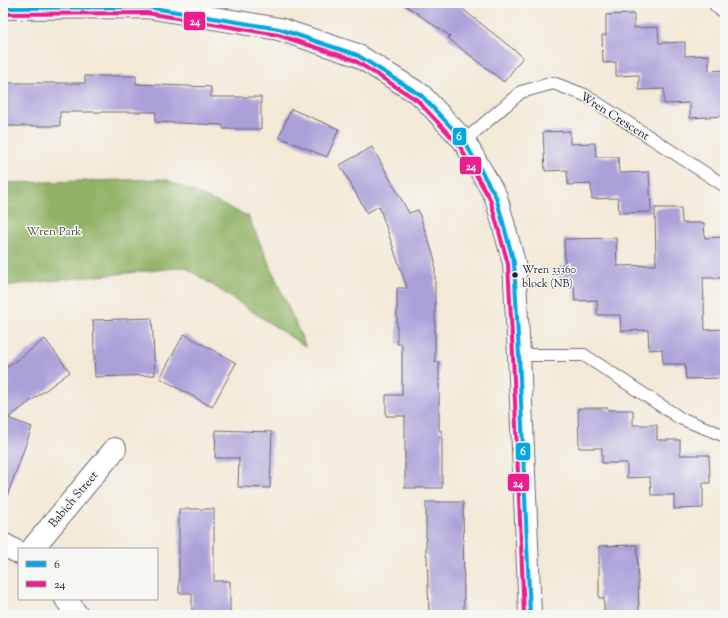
<svg xmlns="http://www.w3.org/2000/svg" width="728" height="618" viewBox="0 0 728 618" font-family="'Sorts Mill Goudy',serif">
  <style>
    .forest { fill: #91b266; stroke: #5a6a50 }
    .building { fill: #aca0d9 }
    .lines { fill: none; stroke-linecap: round; stroke-linejoin: round }
    .service-casing { stroke: #6b6872; stroke-width: 14 }
    .minor-casing { stroke: #6b6872; stroke-width: 24 }
    .secondary-casing { stroke: #6b6872; stroke-width: 24 }
    .service { stroke: #fff; stroke-width: 12 }
    .minor { stroke: #fff; stroke-width: 22 }
    .secondary { stroke: #fff; stroke-width: 22 }
    .bus-1-casing { stroke: #f6f6f2; stroke-width: 7 }
    .bus-2-casing { stroke: #f6f6f2; stroke-width: 7 }
    .bus-1 { stroke: #02a7e6; stroke-width: 4 }
    .bus-2 { stroke: #ed1d8f; stroke-width: 4 }
    .bus-dot { fill: #22223b; stroke: #f6f6f2; stroke-width: 1.5 }
    .labels { text-anchor: middle; stroke-width: 3; stroke-linejoin: round; paint-order: stroke }
    .bus-label { font-size: 11px; fill: #22223b; stroke: #f6f6f2; text-anchor: start }
    .street-label { font-size: 12px; fill: #22223b; stroke: #f6f6f2 }
    .park-label { font-size: 12px; fill: #4f564c; stroke: #f6f6f2 }
    .line-badge { stroke: #f6f6f2; stroke-width: 1.5 }
    .badge-label { font-size: 11px; text-anchor: middle; font-weight: bold; fill: #fff }
  </style>
  <rect width="100%" height="100%" fill="#f6f6f2"/>
  <filter id="ink" filterUnits="userSpaceOnUse"><feTurbulence type="fractalNoise" baseFrequency=".025" numOctaves="2"/><feDisplacementMap in="SourceGraphic" scale="8" xChannelSelector="R" yChannelSelector="G"/><feConvolveMatrix kernelMatrix="1 2 1 2 8 2 1 2 1" color-interpolation-filters="sRGB"/></filter>
  <filter id="wash" filterUnits="userSpaceOnUse"><feTurbulence type="fractalNoise" baseFrequency=".012" numOctaves="4" result="noise"/><feDisplacementMap in="SourceGraphic" scale="16" xChannelSelector="R" yChannelSelector="G"/><feGaussianBlur stdDeviation="0.9" result="paint"/><feColorMatrix in="noise" values="0 0 0 0 0 0 0 0 0 0 0 0 0 0 0 0 0 1.4 0 .05"/><feComposite in="paint" operator="in"/></filter>
  <g filter="url(#wash)">
    <rect width="100%" height="100%" fill="#f3e9d7"/>
    <path class="forest" d="M 165,179 L 248,216 L 306,347 L 185,267 L 3,286 L 3,183 Z"/>
    <g id="blocks">
      <path class="building" d="M 402,3 L 455,3 L 523,57 L 504,82 L 448,38 L 450,36 Z
        M 634,14 L 634,28 L 658,27 L 659,43 L 685,42 L 685,56 L 709,55 L 709,71 L 725,70 L 725,116 L 690,118 L 690,103 L 664,104 L 664,89 L 639,90 L 639,75 L 616,76 L 616,62 L 603,63 L 602,35 L 606,35 L 606,15 Z
        M 85,76 L 136,76 L 136,84 L 211,87 L 211,97 L 261,97 L 261,129 L 223,129 L 223,125 L 155,122 L 156,112 L 60,112 L 60,126 L 7,126 L 7,83 L 85,83 Z
        M 291,109 L 339,129 L 327,157 L 279,137 Z
        M 570,131 L 570,144 L 595,143 L 596,157 L 618,157 L 619,173 L 649,172 L 651,212 L 619,213 L 618,198 L 592,199 L 591,184 L 568,185 L 567,170 L 545,171 L 543,132 Z
        M 372,147 L 409,213 L 418,210 L 435,260 L 435,362 L 439,362 L 439,431 L 442,431 L 442,488 L 405,488 L 405,416 L 386,416 L 386,395 L 402,395 L 402,344 L 397,344 L 397,288 L 407,288 L 379,206 L 367,213 L 340,165 Z
        M 655,208 L 681,208 L 682,223 L 704,223 L 705,238 L 725,237 L 725,278 L 703,278 L 705,330 L 725,329 L 725,378 L 686,379 L 685,364 L 663,364 L 662,349 L 649,350 L 648,330 L 621,331 L 620,315 L 597,315 L 597,300 L 575,301 L 574,286 L 560,286 L 560,266 L 565,266 L 564,239 L 616,238 L 617,266 L 656,265 Z
        M 152,318 L 155,375 L 95,377 L 93,320 Z
        M 184,334 L 236,363 L 212,407 L 160,378 Z
        M 45,339 L 70,372 L 8,418 L 32,427 L 6,499 L 3,498 L 3,370 Z
        M 578,408 L 608,408 L 608,410 L 633,410 L 633,425 L 657,425 L 657,440 L 680,440 L 680,455 L 709,455 L 710,483 L 703,483 L 703,508 L 674,509 L 674,495 L 651,495 L 650,477 L 627,478 L 627,463 L 602,463 L 602,448 L 579,448 Z
        M 216,430 L 272,432 L 270,488 L 238,487 L 239,458 L 215,458 Z
        M 426,502 L 463,502 L 464,615 L 429,615 L 427,555 L 426,555 Z
        M 179,509 L 214,509 L 214,581 L 230,581 L 230,615 L 192,615 L 192,593 L 179,593 Z
        M 637,545 L 639,615 L 604,615 L 604,598 L 599,598 L 599,546 Z"/>
    </g>
  </g>
  <g filter="url(#ink)">
    <use href="#blocks" fill-opacity="0" stroke="#6b6872" stroke-width="1"/>
    <g class="lines">
      <defs>
        <path id="service" d="M 464,141 L 521,92 L 553,83 L 585,95 L 725,186
          M 519,355 L 584,355 L 680,418 L 725,436"/>
        <path id="minor" d="M 3,8 L 147,7 L 279,29 L 357,55 L 421,95 L 464,141 L 496,197 L 514,263 L 519,355 L 530,615
          M 3,544 L 19,553
          M 32,549 L 115,449
          M 66,599 L 77,615"/>
        <path id="secondary" d="M 720,3 L 725,7"/>
      </defs>
      <use href="#service" class="service-casing"/>
      <use href="#minor" class="minor-casing"/>
      <use href="#secondary" class="secondary-casing"/>
      <use href="#service" class="service"/>
      <use href="#minor" class="minor"/>
      <use href="#secondary" class="secondary"/>
      <defs>
        <path id="bus-1" d="M 3,8 L 147,7 L 279,29 L 357,55 L 421,95 L 464,141 L 496,197 L 514,263 L 519,355 L 530,615"/>
        <path id="bus-2" d="M 3,14 L 147,13 L 278,35 L 354,60 L 417,100 L 459,145 L 490,199 L 508,264 L 513,355 L 524,615"/>
      </defs>
      <use href="#bus-1" class="bus-1-casing"/>
      <use href="#bus-2" class="bus-2-casing"/>
      <use href="#bus-1" class="bus-1"/>
      <use href="#bus-2" class="bus-2"/>
    </g>
  </g>
  <circle class="bus-dot" cx="515" cy="275" r="3.5"/>
  <g class="labels">
    <g class="bus-label">
      <text x="522" y="273">Wren 33360<tspan x="522" dy="14">block (NB)</tspan></text>
    </g>
    <g class="street-label">
      <text transform="translate(615 116) rotate(32)" y="4">Wren Crescent</text>
      <text transform="translate(73 499) rotate(-50)" y="4">Babich Street</text>
    </g>
    <g class="park-label">
      <text x="54" y="235">Wren Park</text>
    </g>
  </g>
  <g class="line-badge">
    <rect x="183" y="11" width="23" height="20" rx="4" fill="#ed1d8f"/>
    <rect x="452" y="127" width="15" height="19" rx="4" fill="#02a7e6"/>
    <rect x="459" y="156" width="23" height="19" rx="4" fill="#ed1d8f"/>
    <rect x="515" y="442" width="16" height="19" rx="4" fill="#02a7e6"/>
    <rect x="507" y="473" width="23" height="19" rx="4" fill="#ed1d8f"/>
  </g>
  <g class="badge-label">
    <text x="195" y="25">24</text>
    <text x="459" y="140">6</text>
    <text x="471" y="170">24</text>
    <text x="523" y="455">6</text>
    <text x="518" y="487">24</text>
  </g>
  <rect width="728" height="618" fill="none" stroke="#f6f6f2" stroke-width="16"/>
  <rect x="18" y="548" width="140" height="52" fill="#f6f6f2" stroke="#a1a1a9"/>
  <rect x="26" y="561" width="20" height="6" fill="#02a7e6" stroke="#a1a1a9"/>
  <text x="54" y="568" font-size="12" fill="#22223b">6</text>
  <rect x="26" y="581" width="20" height="6" fill="#ed1d8f" stroke="#a1a1a9"/>
  <text x="54" y="588" font-size="12" fill="#22223b">24</text>
</svg>
